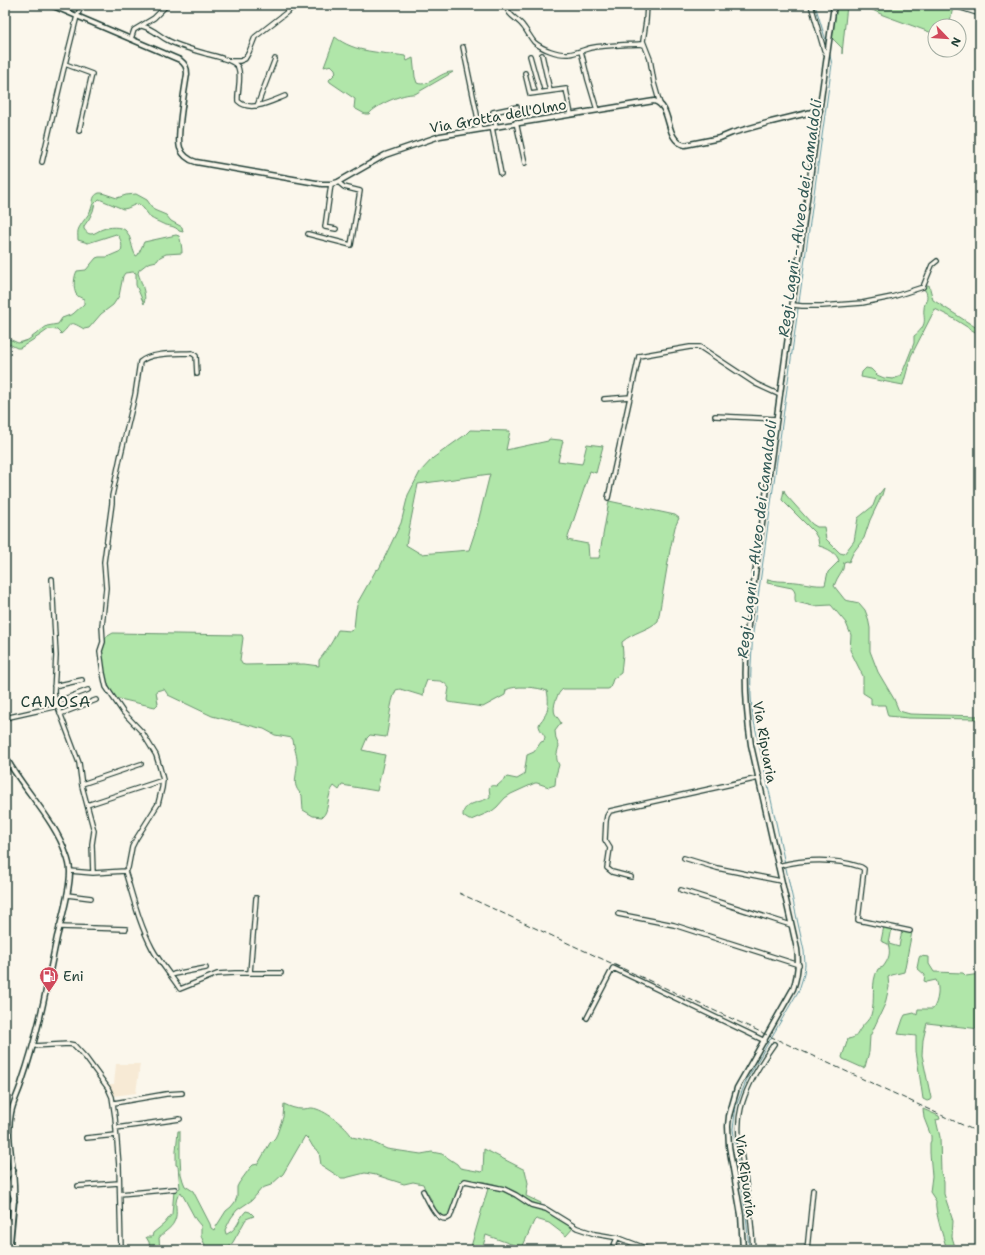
<svg xmlns="http://www.w3.org/2000/svg" width="985" height="1255" viewBox="0 0 985 1255" font-family="'Shantell Sans',sans-serif">
  <style>
    .built { fill: #f7ead5 }
    .green { fill: #b0e6a9; stroke: #68926e; fill-rule: evenodd }
    .lines { fill: none; stroke-linecap: round; stroke-linejoin: round }
    .stream { stroke: #5c959e; stroke-width: 1 }
    .minor-casing { stroke: #1f3d34; stroke-width: 6 }
    .tertiary-casing { stroke: #1f3d34; stroke-width: 7 }
    .secondary-casing { stroke: #1f3d34; stroke-width: 8 }
    .minor { stroke: #fbf7ec; stroke-width: 3.5 }
    .tertiary { stroke: #fbf7ec; stroke-width: 4 }
    .secondary { stroke: #fbf7ec; stroke-width: 4.5 }
    .rail { stroke: #1f3d34; stroke-width: 1; stroke-dasharray: 6 3; stroke-linecap: butt }
    .labels { text-anchor: middle; stroke-width: 4; stroke-linejoin: round; paint-order: stroke }
    .street-label { font-size: 14px; fill: #1f3d34; stroke: #fbf7ec }
    .poi-label { font-size: 14px; fill: #1f3d34; stroke: #fbf7ec; text-anchor: start }
    .water-label { font-size: 15px; font-style: italic; fill: #335a57; stroke: #fbf7ec }
    .quarter-label { font-size: 16px; letter-spacing: 1px; fill: #1f3d34; stroke: #fbf7ec }
  </style>
  <rect width="100%" height="100%" fill="#fbf7ec"/>
  <filter id="ink" filterUnits="userSpaceOnUse"><feTurbulence type="fractalNoise" baseFrequency=".025" numOctaves="2"/><feDisplacementMap in="SourceGraphic" scale="8" xChannelSelector="R" yChannelSelector="G"/><feConvolveMatrix kernelMatrix="1 2 1 2 8 2 1 2 1" color-interpolation-filters="sRGB"/></filter>
  <g filter="url(#ink)">
    <path class="built" d="M 116,1064 L 140,1064 L 136,1093 L 113,1096 L 110,1089 L 110,1084 L 114,1084 Z"/>
    <path class="green" d="M 835,5 L 847,5 L 842,54 L 842,48 L 832,38 L 831,36 Z
      M 862,5 L 946,5 L 953,7 L 949,26 L 935,26 L 935,34 L 883,15 Z
      M 335,37 C 355,53 381,52 405,56 L 407,61 L 413,58 L 415,77 L 417,83 C 429,88 440,71 453,72 L 415,94 C 403,93 376,105 369,114 L 365,114 L 354,108 L 355,99 L 330,82 L 329,80 L 336,73 L 335,69 L 331,65 L 324,67 Z
      M 99,193 L 102,193 L 117,198 L 126,195 L 136,194 L 147,200 L 154,210 L 166,215 L 171,221 L 182,227 L 183,232 L 179,231 C 176,226 168,226 163,224 C 159,222 154,220 151,218 C 147,213 144,208 139,204 C 133,204 129,209 123,209 L 99,199 L 95,203 L 93,211 L 89,219 L 84,226 L 84,229 C 86,232 88,234 91,234 C 95,234 99,230 103,229 C 110,227 119,226 125,230 C 132,236 131,249 136,256 L 138,255 L 144,242 L 176,235 L 179,236 C 181,241 182,248 182,253 L 166,254 L 160,257 L 157,261 L 148,263 L 139,270 L 138,273 C 141,282 147,295 144,304 L 136,285 L 136,273 L 133,272 L 125,273 L 123,276 L 119,296 L 113,305 L 101,314 L 89,328 L 84,329 C 67,319 73,324 61,334 L 57,330 L 49,329 L 39,336 L 20,348 L 17,348 L 7,343 L 5,344 L 5,340 L 9,339 L 18,343 L 22,342 L 28,340 L 47,326 L 58,324 L 62,318 L 73,314 L 84,304 L 84,299 C 81,298 77,296 76,294 C 73,288 74,276 77,271 L 86,270 L 96,258 L 99,257 L 107,257 L 121,251 C 123,246 121,237 116,234 L 88,243 L 78,240 C 78,236 77,231 79,228 C 83,220 90,215 92,206 C 94,200 92,196 99,193 Z
      M 929,285 L 933,300 L 980,330 L 980,335 L 951,317 L 935,309 L 911,356 L 903,385 L 861,377 L 862,372 L 866,368 L 871,369 L 877,375 L 884,378 L 893,379 L 901,376 L 914,343 L 914,336 C 918,333 921,330 923,326 C 926,320 923,315 924,309 C 924,302 930,298 925,290 L 921,289 Z
      M 470,430 L 510,431 L 506,450 L 548,441 L 549,439 L 560,440 L 563,441 L 558,461 L 582,464 L 587,444 L 603,446 L 596,473 L 590,471 L 567,540 L 588,544 L 589,558 L 599,558 L 609,501 L 675,515 L 679,518 L 675,527 L 670,550 L 658,621 C 649,630 633,632 622,642 L 623,654 L 621,673 L 613,679 L 610,688 L 608,689 L 563,689 C 557,693 552,707 555,714 C 557,717 559,719 561,723 L 555,731 L 556,739 L 559,746 C 557,753 555,758 559,765 L 556,775 L 555,785 L 549,787 L 537,783 L 535,783 L 511,794 L 505,798 L 497,807 L 492,811 L 471,820 L 469,820 L 463,816 C 462,802 482,803 490,797 C 490,790 486,784 497,786 L 507,777 L 517,779 L 524,775 L 527,755 L 534,752 L 541,742 L 544,741 L 545,737 C 543,733 539,729 539,725 C 540,721 542,721 544,717 C 549,711 549,698 547,691 C 539,687 513,685 506,690 L 505,695 L 483,707 L 448,702 L 447,700 L 449,688 C 442,678 438,682 427,680 L 424,688 L 423,696 L 400,689 L 396,690 C 389,705 390,722 386,737 L 370,735 L 367,738 L 362,750 L 385,755 L 377,791 L 342,785 L 339,790 L 334,786 C 326,795 330,811 322,817 L 313,816 L 303,810 L 302,795 C 291,785 297,777 297,765 C 298,757 294,748 293,740 L 292,738 L 275,735 L 264,729 L 212,716 L 168,695 L 164,689 L 156,691 L 158,704 L 155,707 L 115,698 C 104,680 97,657 106,637 L 113,633 L 242,635 L 243,638 L 240,660 L 242,664 L 245,665 L 304,664 L 319,666 L 319,660 C 324,654 329,647 333,640 C 335,637 336,633 338,630 L 351,631 L 354,628 L 356,609 L 358,602 L 376,570 L 379,569 L 401,523 L 408,495 L 420,472 L 433,458 L 465,435 ZM 490,474 L 477,526 L 469,550 L 421,554 L 406,545 L 418,484 Z
      M 884,488 L 882,495 L 870,520 L 864,538 L 853,553 L 849,562 L 847,561 L 844,562 L 843,569 L 837,579 L 834,586 L 845,600 L 859,603 L 865,610 L 868,618 L 870,628 L 870,651 L 878,672 L 894,699 L 899,711 L 910,714 L 980,716 L 980,719 L 908,718 L 888,716 L 885,705 L 871,705 L 871,698 L 863,693 L 863,676 L 850,650 L 851,635 L 846,623 L 831,605 L 813,606 L 796,602 C 793,597 798,594 792,588 L 767,583 L 768,579 C 777,582 787,581 796,582 C 806,583 815,586 825,585 L 828,572 L 839,561 C 837,553 827,548 819,546 L 818,539 L 814,532 L 782,500 L 784,490 L 786,495 L 812,524 L 817,527 L 824,527 L 826,539 L 840,553 L 844,554 L 854,541 L 858,518 L 873,506 L 876,498 Z
      M 884,926 L 892,928 L 889,944 L 899,947 L 902,930 L 912,932 L 904,972 L 892,975 L 888,977 L 889,987 L 885,1004 L 872,1032 L 870,1036 L 869,1052 L 865,1067 L 863,1068 L 843,1059 L 842,1057 L 848,1039 C 858,1037 856,1035 861,1028 C 864,1024 869,1020 871,1015 C 876,1000 870,983 878,969 L 883,967 C 889,959 891,953 888,944 L 881,941 Z
      M 920,956 L 929,957 L 929,964 L 934,972 L 963,973 L 966,976 L 980,974 L 980,1029 L 927,1023 L 923,1040 L 922,1055 L 931,1098 L 930,1100 L 927,1101 L 923,1099 L 916,1051 L 916,1036 L 898,1034 L 903,1019 L 905,1015 L 914,1013 L 917,1015 L 918,1009 L 933,1009 C 938,1002 940,988 936,980 L 927,982 L 924,981 L 925,975 L 917,968 L 919,958 Z
      M 284,1104 C 290,1107 296,1109 302,1109 C 306,1109 309,1108 312,1108 C 324,1109 347,1127 352,1137 L 370,1141 L 387,1149 L 421,1154 L 432,1152 L 442,1154 L 457,1164 L 460,1168 L 482,1172 L 483,1171 L 484,1149 L 525,1170 L 528,1183 L 526,1196 L 541,1203 L 540,1206 C 524,1199 510,1189 494,1184 C 484,1181 472,1181 462,1180 L 459,1187 L 450,1214 C 439,1221 436,1209 432,1201 C 429,1195 425,1191 423,1184 L 413,1182 L 404,1184 L 376,1175 L 365,1173 L 345,1178 L 341,1178 L 321,1165 L 319,1152 L 313,1147 L 309,1140 L 305,1136 L 283,1174 L 271,1185 L 262,1188 L 252,1200 L 237,1210 L 231,1218 L 225,1230 L 226,1234 L 227,1234 C 239,1228 238,1219 246,1211 L 250,1212 L 254,1216 L 246,1219 L 233,1242 L 227,1250 L 203,1250 L 205,1245 L 201,1236 L 201,1226 L 196,1220 L 181,1192 C 171,1201 180,1212 174,1222 C 171,1229 163,1232 159,1238 L 160,1250 L 150,1250 L 149,1242 L 146,1237 L 152,1237 L 153,1233 L 164,1224 L 172,1214 L 174,1191 L 180,1188 L 178,1166 L 176,1165 L 176,1151 L 178,1131 L 180,1131 L 180,1157 L 181,1174 L 183,1181 L 185,1186 L 193,1191 L 210,1224 L 211,1228 L 214,1230 L 226,1211 L 231,1207 L 235,1202 L 237,1197 L 237,1187 L 239,1183 L 250,1168 L 253,1165 L 258,1164 L 270,1143 L 275,1138 L 277,1134 L 283,1117 Z
      M 923,1109 L 939,1116 L 940,1119 L 936,1120 L 940,1137 L 941,1173 L 944,1182 L 944,1194 L 953,1221 L 952,1237 L 956,1250 L 947,1250 C 944,1239 934,1210 936,1201 L 930,1192 L 932,1176 L 930,1153 L 930,1143 L 931,1141 L 931,1136 L 924,1118 Z
      M 489,1185 L 496,1186 C 522,1200 549,1212 574,1227 L 566,1236 L 549,1223 L 536,1219 L 534,1221 L 522,1248 L 486,1235 L 482,1250 L 470,1250 Z"/>
    <g class="lines">
      <path class="stream" d="M 815,5 L 827,44
        M 749,1250 L 746,1215 L 733,1129 L 736,1106 L 747,1079 L 799,990 L 804,974 L 805,964 L 804,951 L 753,717 C 749,689 751,661 753,633 L 832,64 L 829,52"/>
      <defs>
        <path id="minor" d="M 506,5 C 507,15 518,19 523,26 C 527,31 530,37 534,42 C 542,49 558,55 569,54 C 576,53 583,50 590,48 C 606,45 623,45 640,44 L 644,45
          M 647,5 L 646,21 L 643,41 L 650,59 L 654,83 L 660,104
          M 811,5 L 824,50 L 827,55
          M 952,5 L 980,14
          M 142,26 C 154,29 159,36 169,41 C 181,47 194,50 207,54 C 215,56 234,60 238,67 C 242,77 237,91 238,101 C 250,113 272,101 285,96
          M 131,39 L 134,30 L 154,18 L 167,5
          M 463,47 L 480,129
          M 581,51 L 588,80 L 597,110
          M 542,55 L 550,91
          M 530,56 L 540,92
          M 230,61 L 240,61 L 245,59 L 249,52 L 255,37 L 296,5
          M 65,64 L 92,74 L 79,131
          M 525,73 L 530,94 L 566,89 L 571,114
          M 257,106 L 275,59
          M 516,122 L 525,163
          M 496,126 L 493,112 L 517,107
          M 492,127 L 501,174
          M 42,162 L 63,72 L 77,16 L 82,5
          M 331,184 L 325,227 L 336,229
          M 308,234 L 351,245 L 360,191 L 344,187 L 338,182
          M 793,305 L 802,306 L 822,306 L 862,303 L 892,297 L 923,287 L 932,265 L 937,261
          M 604,399 L 630,397
          M 715,416 L 777,419
          M 608,498 L 639,356 L 690,347 L 700,347 L 756,384 L 780,395
          M 54,686 L 82,680
          M 88,690 L 56,702 L 79,763 L 82,786 L 94,831 L 92,844 L 93,873
          M 60,714 L 96,700
          M 5,718 L 54,707 L 56,705 L 54,692 L 56,656 L 52,579
          M 82,784 L 141,764
          M 87,805 L 163,780
          M 684,858 L 717,868 L 781,881
          M 778,866 C 806,859 833,858 861,867 L 864,869 L 858,920 L 910,931
          M 70,871 L 93,873 L 125,871 L 128,868 L 132,847 L 136,839 L 158,804 L 162,788 L 163,780 L 160,768 L 156,755 L 142,732 L 123,712 L 106,687 L 103,673 L 100,651 L 103,642 L 102,626 L 106,588 L 104,562 L 112,503 L 112,496 L 120,458 L 135,395 L 140,362 C 151,352 178,354 192,353 L 196,356 L 197,374
          M 125,871 C 133,897 139,923 152,948 C 160,963 171,975 180,989 L 217,974 L 235,973 L 281,973
          M 631,877 L 612,872 L 607,868 L 610,848 L 605,840 L 606,821 L 607,816 L 610,811 L 759,778
          M 681,890 L 791,925
          M 67,895 L 91,898
          M 618,914 L 674,925 L 799,965
          M 59,927 L 126,929
          M 250,973 L 256,898
          M 171,976 L 174,974 L 206,968
          M 587,1018 L 613,968 L 765,1041
          M 33,1046 L 69,1044 L 74,1045 L 86,1058 L 108,1088 L 112,1097 L 115,1117 L 119,1166 L 121,1250
          M 114,1103 L 166,1094 L 182,1093
          M 116,1128 L 180,1119
          M 86,1138 L 116,1135
          M 78,1186 L 119,1183
          M 423,1191 C 428,1200 438,1226 450,1217 L 462,1184 L 465,1181 L 504,1189 L 516,1195 L 531,1205 L 546,1209 L 577,1228 L 595,1234 L 619,1238 L 650,1250
          M 120,1194 L 175,1189
          M 612,1250 L 617,1238
          M 753,1250 C 752,1226 749,1202 745,1177 C 742,1155 735,1131 741,1108 C 746,1087 762,1061 774,1044
          M 807,1250 L 813,1190"/>
        <path id="tertiary" d="M 51,5 L 180,60 C 185,64 187,67 187,74 C 185,88 176,137 180,148 C 183,156 189,160 196,162 L 322,184 L 331,184 L 338,182 L 385,155 L 440,136 L 654,101 C 673,106 664,141 685,145 L 720,138 L 732,133 L 771,122 L 820,110
          M 5,756 C 22,788 55,820 66,854 C 68,859 70,866 70,872 C 70,891 62,918 57,937 C 47,985 38,1035 22,1081 C 19,1092 13,1102 11,1113 C 5,1141 16,1169 14,1197
          M 6,1188 L 10,1184 L 13,1176
          M 743,1250 L 741,1215 L 729,1146 L 728,1126 L 729,1116 L 737,1088 L 793,989 C 798,975 799,963 797,949 L 751,745 C 745,705 744,666 748,625 L 834,5"/>
        <path id="secondary" d="M 5,1176 L 9,1174 L 13,1170
          M 5,1188 L 11,1190 L 14,1197 L 9,1250
          M 5,1208 L 10,1206 L 14,1201
          M 5,1214 L 7,1221 L 8,1232"/>
      </defs>
      <use href="#minor" class="minor-casing"/>
      <use href="#tertiary" class="tertiary-casing"/>
      <use href="#secondary" class="secondary-casing"/>
      <use href="#minor" class="minor"/>
      <use href="#tertiary" class="tertiary"/>
      <use href="#secondary" class="secondary"/>
      <path class="rail" d="M 459,893 L 980,1133"/>
    </g>
  </g>
  <defs>
    <symbol id="fuel-pin" viewBox="-11 -11 22 30"><path d="M0 17L-7.5 6A9.5 9.5 0 1 1 7.5 6Z" fill="#d1495b" stroke="#fbf7ec"/><path d="M-5.5-6h7V0h2V4h1.3V-2.5L3-4.5l.8-.8L6-3V5H2.5V1h-1V6h-7ZM-4.2-4.7v3.2H.2V-4.7Z" fill="#fff"/></symbol>
  </defs>
  <g fill-rule="evenodd">
    <use href="#fuel-pin" x="38" y="965" width="22" height="30"/>
  </g>
  <g class="labels">
    <g class="street-label">
      <text transform="translate(498 116) rotate(-10)" y="5">Via Grotta dell'Olmo</text>
      <text transform="translate(765 742) rotate(80)" y="5">Via Ripuaria</text>
      <text transform="translate(746 1176) rotate(82)" y="5">Via Ripuaria</text>
    </g>
    <g class="poi-label">
      <text x="63" y="981">Eni</text>
    </g>
    <g class="water-label">
      <text transform="translate(800 218) rotate(-82)" y="5">Regi Lagni - Alveo dei Camaldoli</text>
      <text transform="translate(757 539) rotate(-83)" y="5">Regi Lagni - Alveo dei Camaldoli</text>
    </g>
    <g class="quarter-label">
      <text x="56" y="707">CANOSA</text>
    </g>
  </g>
  <rect width="985" height="1255" fill="none" stroke="#fbf7ec" stroke-width="20"/>
  <rect x="10" y="10" width="965" height="1235" fill="none" stroke="#1f3d34" stroke-width="1.5" filter="url(#ink)"/>
  <g transform="translate(947 38) rotate(115)"><circle r="19" fill="#fbf7ec" stroke="#a3ada2"/>
  <path d="M0-3L7 15L0 10L-7 15Z" fill="#d1495b"/>
  <text y="-6" font-size="11" font-weight="bold" text-anchor="middle" fill="#1f3d34">N</text>
  </g>
</svg>
